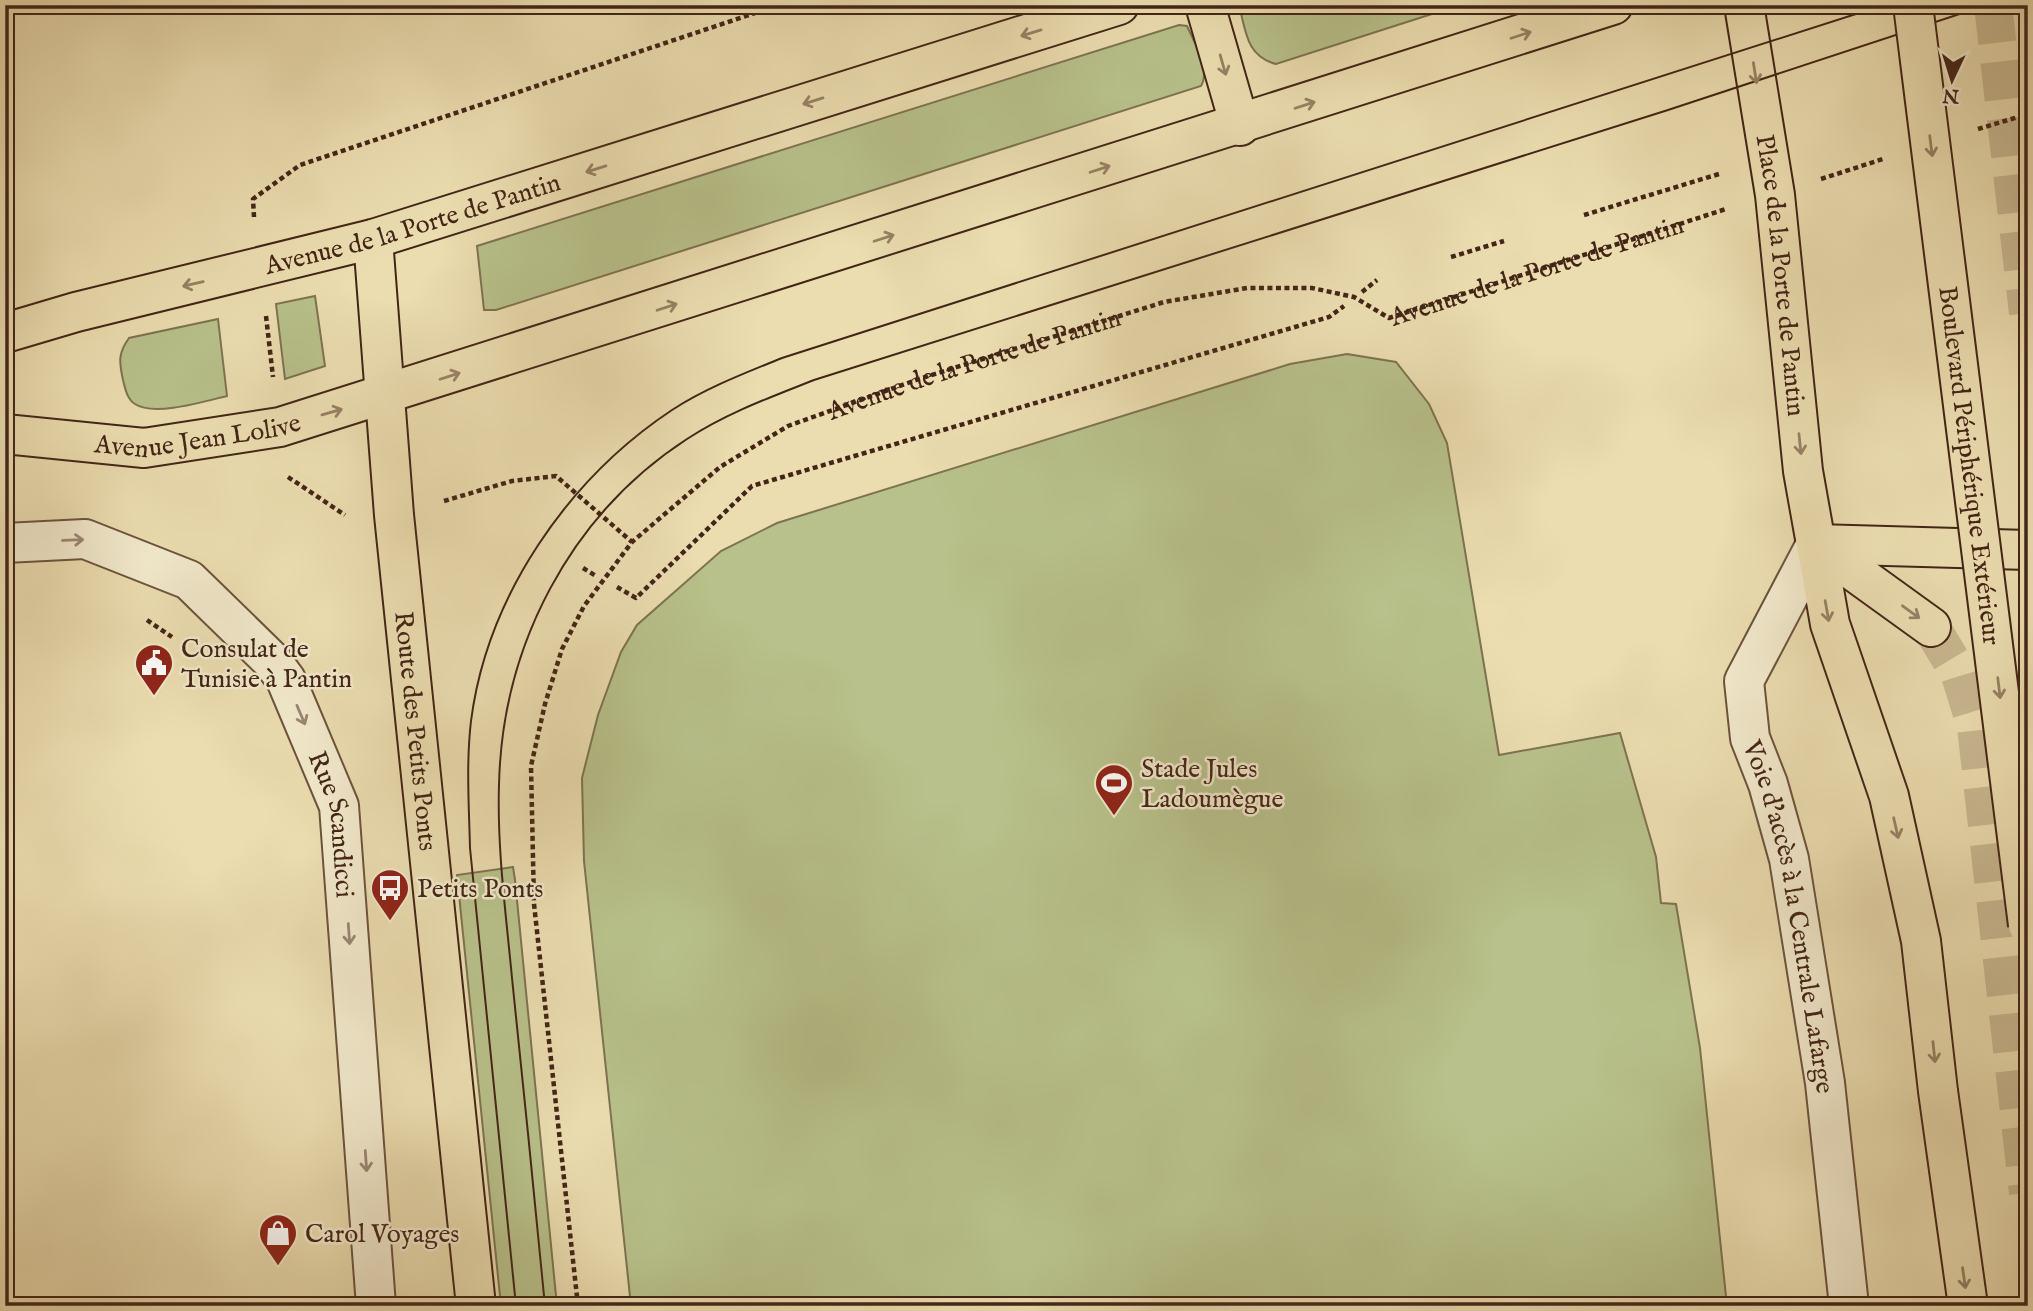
<svg xmlns="http://www.w3.org/2000/svg" width="2033" height="1311" viewBox="0 0 2033 1311" font-family="'IM FELL English',serif">
  <style>
    .green { fill: #b8c18b; stroke: #7e7351; stroke-width: 2 }
    .lines { fill: none; stroke-linecap: round; stroke-linejoin: round }
    .major-tunnel { stroke: #c9b891; stroke-width: 38; stroke-dasharray: 38 19; stroke-linecap: butt }
    .minor-casing { stroke: #6d533d; stroke-width: 42 }
    .major-casing { stroke: #432517; stroke-width: 42 }
    .highway-casing { stroke: #432517; stroke-width: 42 }
    .path { stroke: #432517; stroke-width: 4.5; stroke-dasharray: 5 3.5; stroke-linecap: butt }
    .minor { stroke: #f2e9cc; stroke-width: 38 }
    .major { stroke: #ebddb0; stroke-width: 38 }
    .highway { stroke: #ebddb0; stroke-width: 38 }
    .tram { stroke: #432517; stroke-width: 2 }
    .highway-bridge-casing { stroke: #432517; stroke-width: 42; stroke-linecap: butt }
    .highway-bridge { stroke: #ebddb0; stroke-width: 38 }
    .oneway { stroke: #978164 }
    .oneway2 { stroke: #9a8772 }
    .labels { text-anchor: middle; stroke-width: 5; stroke-linejoin: round; paint-order: stroke }
    .street-label { font-size: 26px; fill: #432517; stroke: #f2e9cc }
    .poi-label { font-size: 26px; fill: #432517; stroke: #f2e9cc; text-anchor: start }
  </style>
  <rect width="100%" height="100%" fill="#ebddb0"/>
  <filter id="stains"><feTurbulence type="fractalNoise" baseFrequency=".00286" numOctaves="4"/><feColorMatrix values="0 0 0 0 .2 0 0 0 0 .09 0 0 0 0 .02 0 0 0 .5 -.17"/></filter>
  <radialGradient id="worn" r=".72"><stop offset=".6" stop-color="#630" stop-opacity="0"/><stop offset="1" stop-color="#630" stop-opacity=".3"/></radialGradient>
  <path class="green" d="M 1243,5 L 1460,5 L 1276,64 C 1248,57 1246,34 1240,9 Z
    M 1179,25 L 1187,26 C 1194,42 1211,69 1201,86 L 496,310 L 484,310 L 477,246 Z
    M 315,296 L 325,366 L 285,379 L 276,304 Z
    M 218,319 L 227,396 C 206,401 154,417 135,404 C 127,399 125,388 123,380 C 119,362 118,353 129,338 Z
    M 1347,354 L 1396,362 L 1429,404 L 1447,443 L 1499,755 L 1620,733 L 1656,857 L 1661,903 L 1676,904 L 1700,1048 L 1727,1306 L 631,1306 L 584,861 L 582,778 L 598,715 L 621,652 L 637,625 L 721,551 L 777,523 L 1290,364 Z
    M 513,867 L 515,880 L 557,1306 L 501,1306 L 457,875 Z"/>
  <g class="lines">
    <path class="major-tunnel" d="M 1993,5 L 2028,313
      M 1931,627 L 1960,675 L 1976,727 L 2028,1193"/>
    <defs>
      <g id="minor">
        <path id="s2" d="M 5,543 L 85,539 L 189,580 L 272,661 L 286,680 L 339,806 L 376,1306"/>
        <path id="s3" d="M 1816,544 L 1744,681 L 1750,738 L 1768,784 L 1789,859 L 1825,1083 L 1849,1306"/>
      </g>
      <g id="major">
        <path d="M 1205,5 L 1240,126"/>
        <path id="s4" d="M 1744,5 L 1775,195 L 1803,471 L 1816,544"/>
        <path id="s5" d="M 373,239 L 394,515 L 476,1306"/>
        <path id="s6" d="M 5,333 L 76,312 L 373,239 L 1119,5"/>
        <path id="s7" d="M 5,434 L 144,448 L 280,427 L 1613,5"/>
        <path d="M 1816,544 L 2028,550"/>
        <path d="M 1816,544 L 1931,627"/>
      </g>
      <path id="highway" d="M 1816,544 L 1830,624 L 1889,796 L 1921,941 L 1938,1091 L 1968,1306"/>
    </defs>
    <use href="#minor" class="minor-casing"/>
    <use href="#major" class="major-casing"/>
    <use href="#highway" class="highway-casing"/>
    <g class="path">
      <path d="M 1978,129 L 2028,114"/>
      <path d="M 1821,179 L 1883,159"/>
      <path d="M 1584,215 L 1719,174"/>
      <path d="M 254,217 L 253,199 L 300,165 L 779,5"/>
      <path d="M 1451,257 L 1504,241"/>
      <path d="M 1362,292 L 1377,280"/>
      <path d="M 266,316 L 273,377"/>
      <path d="M 288,477 L 345,515"/>
      <path d="M 444,501 L 512,481 L 556,476 L 632,542"/>
      <path d="M 583,568 L 596,576"/>
      <path d="M 617,587 L 636,598 L 752,486 L 1329,317 L 1344,306"/>
      <path d="M 147,620 L 172,637"/>
      <path id="s1" d="M 578,1306 L 534,904 L 531,766 L 545,704 L 562,649 L 584,606 L 632,542 L 720,467 L 788,426 L 919,379 L 1164,302 L 1247,288 L 1312,288 L 1354,297 L 1389,318 L 1726,209"/>
    </g>
    <use href="#minor" class="minor"/>
    <use href="#major" class="major"/>
    <use href="#highway" class="highway"/>
    <path class="tram" d="M 516,1306 L 470,848 C 469,806 466,764 471,721 C 487,596 568,479 672,410 C 706,388 745,373 782,358 L 1884,5
      M 545,1306 C 535,1197 523,1087 512,978 C 506,914 497,849 499,785 C 502,646 570,515 687,439 C 727,413 771,397 814,380 L 1668,110 L 1987,5"/>
    <defs>
      <g id="highway-bridge">
        <path id="s8" d="M 1913,5 L 2028,925"/>
      </g>
    </defs>
    <use href="#highway-bridge" class="highway-bridge-casing"/>
    <use href="#highway-bridge" class="highway-bridge"/>
  </g>
  <defs><path id="oneway-shaft" d="M-6 0H5M1.5-3L5.5 0L1.5 3" fill="none" stroke-width="1.6" stroke-linecap="round" stroke-linejoin="round" transform="scale(1.75)"/></defs>
  <g class="oneway">
    <use href="#oneway-shaft" transform="translate(1031 33) rotate(163)"/>
    <use href="#oneway-shaft" transform="translate(1521 35) rotate(-18)"/>
    <use href="#oneway-shaft" transform="translate(1223 65) rotate(74)"/>
    <use href="#oneway-shaft" transform="translate(1755 73) rotate(81)"/>
    <use href="#oneway-shaft" transform="translate(813 101) rotate(163)"/>
    <use href="#oneway-shaft" transform="translate(1305 105) rotate(-18)"/>
    <use href="#oneway-shaft" transform="translate(1931 146) rotate(83)"/>
    <use href="#oneway-shaft" transform="translate(596 169) rotate(163)"/>
    <use href="#oneway-shaft" transform="translate(1100 169) rotate(-18)"/>
    <use href="#oneway-shaft" transform="translate(884 238) rotate(-18)"/>
    <use href="#oneway-shaft" transform="translate(193 284) rotate(167)"/>
    <use href="#oneway-shaft" transform="translate(667 307) rotate(-18)"/>
    <use href="#oneway-shaft" transform="translate(450 376) rotate(-18)"/>
    <use href="#oneway-shaft" transform="translate(332 412) rotate(-16)"/>
    <use href="#oneway-shaft" transform="translate(1800 444) rotate(84)"/>
    <use href="#oneway-shaft" transform="translate(1827 611) rotate(80)"/>
    <use href="#oneway-shaft" transform="translate(1911 612) rotate(36)"/>
    <use href="#oneway-shaft" transform="translate(1999 688) rotate(83)"/>
    <use href="#oneway-shaft" transform="translate(1896 828) rotate(77)"/>
    <use href="#oneway-shaft" transform="translate(1934 1052) rotate(84)"/>
    <use href="#oneway-shaft" transform="translate(1964 1278) rotate(82)"/>
  </g>
  <g class="oneway2">
    <use href="#oneway-shaft" transform="translate(73 540) rotate(-2)"/>
    <use href="#oneway-shaft" transform="translate(301 715) rotate(67)"/>
    <use href="#oneway-shaft" transform="translate(349 934) rotate(86)"/>
    <use href="#oneway-shaft" transform="translate(366 1161) rotate(86)"/>
  </g>
  <defs>
    <symbol id="civic-pin" viewBox="-11 -11 22 30"><path d="M0 17L-7.5 6A9.5 9.5 0 1 1 7.5 6Z" fill="#8f2418" stroke="#f2e9cc"/><path d="M-.6-6.5H3V-4.5H.6V-3L4-1V1h2V6H-6V1h2V-1L-.6-3ZM-1.2 2.5V6h2.4V2.5Z" fill="#fff"/></symbol>
    <symbol id="stadium-pin" viewBox="-11 -11 22 30"><path d="M0 17L-7.5 6A9.5 9.5 0 1 1 7.5 6Z" fill="#8f2418" stroke="#f2e9cc"/><path d="M0-5a6.5 5 0 1 0 0 10a6.5 5 0 1 0 0-10ZM-3.5-1.8h7v3.6h-7Z" fill="#fff"/></symbol>
    <symbol id="bus-pin" viewBox="-11 -11 22 30"><path d="M0 17L-7.5 6A9.5 9.5 0 1 1 7.5 6Z" fill="#8f2418" stroke="#f2e9cc"/><path d="M-5-6H5V4H4V6H2V4H-2V6H-4V4H-5ZM-3.5-4V0h7V-4ZM-3.5 1.2v1.5H-2V1.2ZM2 1.2v1.5H3.5V1.2Z" fill="#fff"/></symbol>
    <symbol id="shop-pin" viewBox="-11 -11 22 30"><path d="M0 17L-7.5 6A9.5 9.5 0 1 1 7.5 6Z" fill="#8f2418" stroke="#f2e9cc"/><path d="M-5-2.5h2.3a2.7 3.5 0 0 1 5.4 0H5L5.5 6h-11ZM-1.5-2.5h3a1.5 2.3 0 0 0-3 0Z" fill="#fff"/></symbol>
  </defs>
  <g fill-rule="evenodd">
    <use href="#civic-pin" x="132" y="641" width="44" height="60"/>
    <use href="#stadium-pin" x="1092" y="761" width="44" height="60"/>
    <use href="#bus-pin" x="368" y="866" width="44" height="60"/>
    <use href="#shop-pin" x="256" y="1211" width="44" height="60"/>
  </g>
  <g class="labels">
    <g class="street-label">
      <text dy="9" stroke="none"><textPath href="#s6" startOffset="422">Avenue de la Porte de Pantin</textPath></text>
      <text dy="9" stroke="none"><textPath href="#s1" startOffset="1771">Avenue de la Porte de Pantin</textPath></text>
      <text dy="9" stroke="none"><textPath href="#s4" startOffset="273">Place de la Porte de Pantin</textPath></text>
      <text dy="9" stroke="none"><textPath href="#s1" startOffset="1183">Avenue de la Porte de Pantin</textPath></text>
      <text dy="9" stroke="none"><textPath href="#s7" startOffset="194">Avenue Jean Lolive</textPath></text>
      <text dy="9" stroke="none"><textPath href="#s8" startOffset="464">Boulevard Périphérique Extérieur</textPath></text>
      <text dy="9" stroke="none"><textPath href="#s5" startOffset="494">Route des Petits Ponts</textPath></text>
      <text dy="9" stroke="none"><textPath href="#s2" startOffset="485">Rue Scandicci</textPath></text>
      <text dy="9" stroke="none"><textPath href="#s3" startOffset="396">Voie d'accès à la Centrale Lafarge</textPath></text>
    </g>
    <g class="poi-label">
      <text x="181" y="657">Consulat de<tspan x="181" dy="30">Tunisie à Pantin</tspan></text>
      <text x="1141" y="777">Stade Jules<tspan x="1141" dy="30">Ladoumègue</tspan></text>
      <text x="417" y="897">Petits Ponts</text>
      <text x="305" y="1242">Carol Voyages</text>
    </g>
  </g>
  <rect width="2033" height="1311" fill="none" stroke="#ebddb0" stroke-width="28"/>
  <rect x="7" y="7" width="2019" height="1297" fill="none" stroke="#432517" stroke-width="3.5"/>
  <rect x="14" y="14" width="2005" height="1283" fill="none" stroke="#432517" stroke-width="2"/>
  <g transform="translate(1952 80) rotate(184)" stroke="#f2e9cc" stroke-width="5" paint-order="stroke">
  <path d="M0-5L12 26L0 18L-12 26Z" fill="#432517"/>
  <text y="-10" font-size="19" font-weight="bold" text-anchor="middle" fill="#432517">N</text>
  </g>
  <rect width="100%" height="100%" filter="url(#stains)"/>
  <rect width="100%" height="100%" fill="url(#worn)"/>
</svg>
